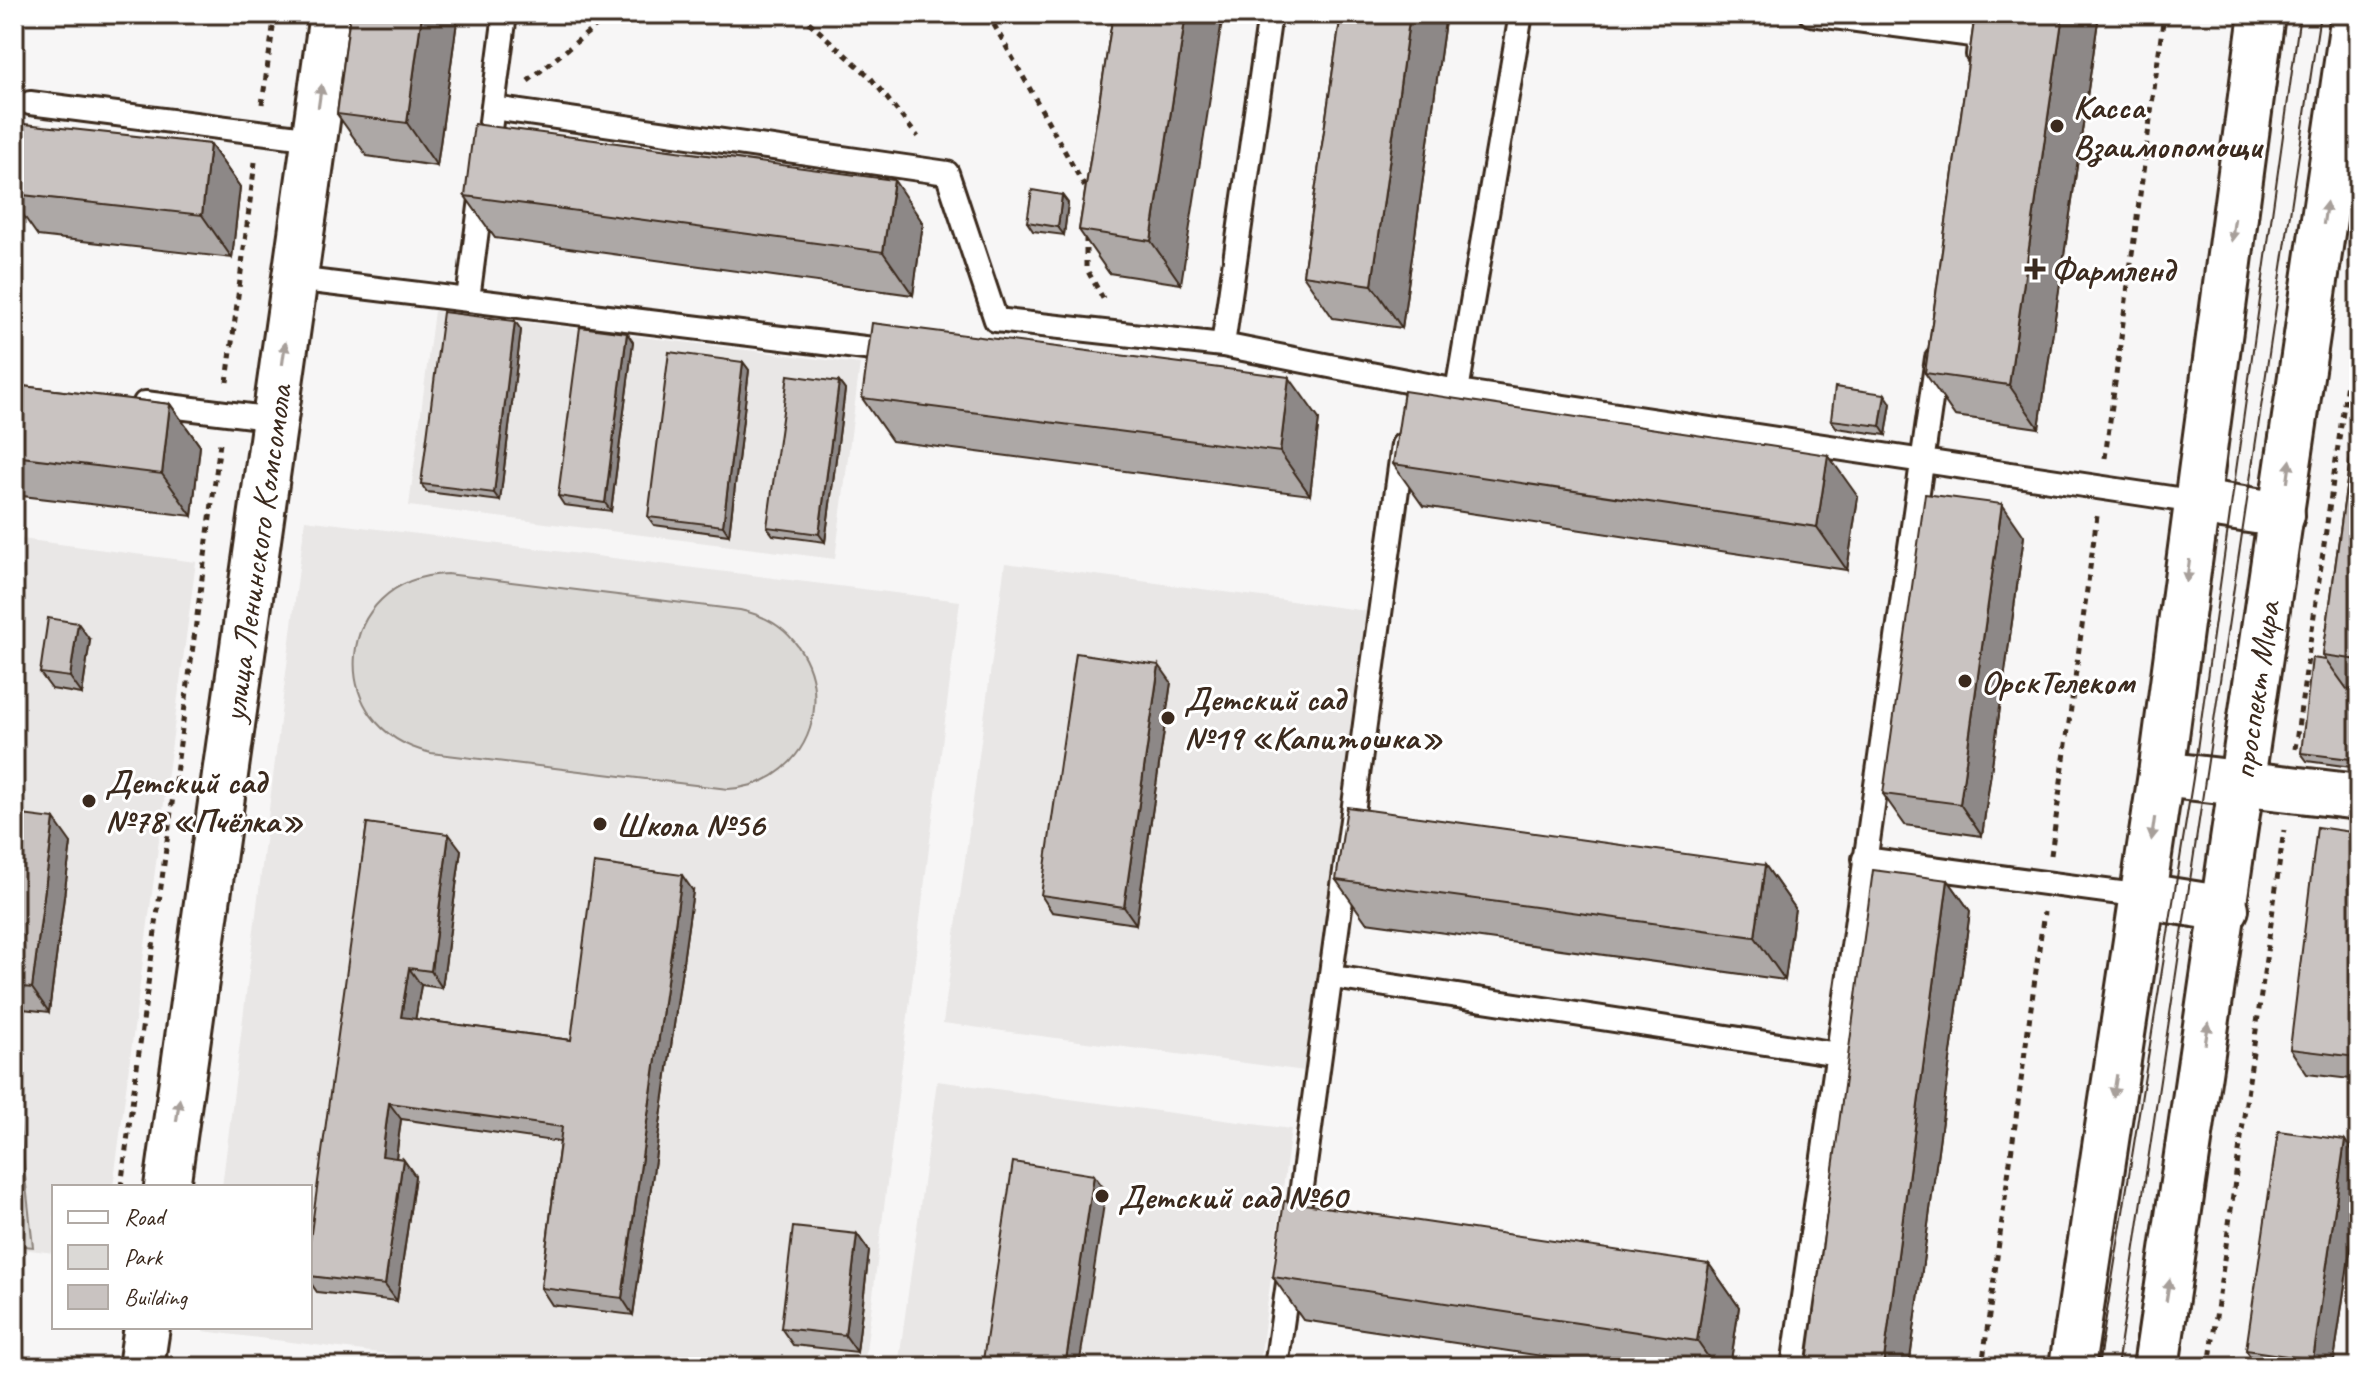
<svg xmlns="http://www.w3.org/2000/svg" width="2373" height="1381" viewBox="0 0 2373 1381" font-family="Caveat,sans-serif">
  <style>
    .built { fill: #e9e7e6 }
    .green { fill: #dbd9d6; stroke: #8b827a; stroke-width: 2 }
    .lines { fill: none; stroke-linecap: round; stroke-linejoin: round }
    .service-casing { stroke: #3b2a1e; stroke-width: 28 }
    .minor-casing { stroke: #3b2a1e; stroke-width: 50 }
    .tertiary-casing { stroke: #3b2a1e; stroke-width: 50 }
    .primary-casing { stroke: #3b2a1e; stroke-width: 50 }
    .path { stroke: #3b2a1e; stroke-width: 5; stroke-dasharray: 6 6; stroke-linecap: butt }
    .service { stroke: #fff; stroke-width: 22 }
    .minor { stroke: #fff; stroke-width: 44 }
    .tertiary { stroke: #fff; stroke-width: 44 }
    .primary { stroke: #fff; stroke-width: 44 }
    .tram { stroke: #3b2a1e; stroke-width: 2 }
    .wall { fill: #ada8a6; stroke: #3b2a1e; stroke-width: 2 }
    .shaded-wall { fill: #8d8887; stroke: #3b2a1e; stroke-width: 2 }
    .building { fill: #c9c3c1; stroke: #3b2a1e; stroke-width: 2 }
    .oneway { fill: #a79f9a }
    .poi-dot { fill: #3b2a1e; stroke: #fff; stroke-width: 3 }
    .labels { text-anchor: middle; stroke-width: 6; stroke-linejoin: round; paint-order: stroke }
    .poi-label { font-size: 34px; font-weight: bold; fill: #3b2a1e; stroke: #fff; text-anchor: start }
    .street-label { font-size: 34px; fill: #3b2a1e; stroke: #fff }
  </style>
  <rect width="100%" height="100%" fill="#f7f6f6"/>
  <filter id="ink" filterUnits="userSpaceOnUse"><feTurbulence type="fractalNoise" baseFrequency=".0125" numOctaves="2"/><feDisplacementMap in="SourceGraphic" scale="16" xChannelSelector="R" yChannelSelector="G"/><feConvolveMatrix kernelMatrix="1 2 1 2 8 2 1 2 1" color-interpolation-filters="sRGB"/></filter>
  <g filter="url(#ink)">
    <path class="built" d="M 434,311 L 860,364 L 835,559 L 409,506 Z
      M 305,520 L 960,601 L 864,1367 L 492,1367 L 203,1331 L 204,1327 L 310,1327 L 310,1187 L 222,1187 Z
      M 14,538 L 196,562 L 113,1187 L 54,1187 L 54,1253 L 14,1248 Z
      M 1005,563 L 1367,611 L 1305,1071 L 943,1023 Z
      M 937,1081 L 1291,1129 L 1259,1367 L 898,1367 Z"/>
    <path class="green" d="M 447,574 L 740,610 C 846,632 836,783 728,789 L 431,753 C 320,728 334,577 447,574 Z
      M 14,1079 L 33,1247 L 14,1245 Z"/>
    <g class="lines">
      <defs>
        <path id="service" d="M 1811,14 L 1980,36 L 1978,55
          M 30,103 L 314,139
          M 493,108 L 947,173 L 996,320 L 1223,345 L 1457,391 L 2197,502
          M 295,279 L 873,349
          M 468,299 L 505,14
          M 1223,345 L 1270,14
          M 1457,391 L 1521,14
          M 145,403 L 275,419
          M 1864,859 L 2143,896
          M 1333,977 L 1838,1054
          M 1296,1231 L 1403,445
          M 1276,1367 L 1290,1269
          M 1793,1367 L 1937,358"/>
        <path id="minor" d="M 2197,502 L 2282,515
          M 2161,774 L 2359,797
          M 2143,896 L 2226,909"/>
        <g id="tertiary">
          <path id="s1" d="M 167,1187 L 332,14"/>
          <path d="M 141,1367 L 147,1327"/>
        </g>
        <g id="primary">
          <path d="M 2072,1367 L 2161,774 L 2262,14"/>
          <path id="s2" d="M 2156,1367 L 2354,14"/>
        </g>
      </defs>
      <use href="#service" class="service-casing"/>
      <use href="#minor" class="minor-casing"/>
      <use href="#tertiary" class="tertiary-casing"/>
      <use href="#primary" class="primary-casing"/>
      <path class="path" d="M 800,14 L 870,77 L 918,137
        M 988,14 L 1087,191
        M 528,81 L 611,14
        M 262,104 L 275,14
        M 1086,237 L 1086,268 L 1105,302
        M 227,382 L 255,162
        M 2105,458 L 2164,14
        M 2295,749 L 2359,298
        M 2051,855 L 2097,516
        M 121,1187 L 220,443
        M 1982,1367 L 2044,912
        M 2209,1367 L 2284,830"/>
      <use href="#service" class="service"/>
      <use href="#minor" class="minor"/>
      <use href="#tertiary" class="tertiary"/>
      <use href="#primary" class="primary"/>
      <path class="tram" d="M 2098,1367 L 2193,778 L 2300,14
        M 2117,1367 L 2320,14"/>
    </g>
    <path class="wall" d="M 350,14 L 458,14 L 437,166 L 367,156 L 337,114 Z
      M 1113,14 L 1181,284 L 1109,273 L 1079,230 Z
      M 1341,14 L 1440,14 L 1445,21 L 1402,328 L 1333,318 L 1303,275 Z
      M 1975,14 L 2099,14 L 2039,428 L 1955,416 L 1925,373 Z
      M 14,136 L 210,144 L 240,187 L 232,258 L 38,236 L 14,202 Z
      M 1062,195 L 1068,203 L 1064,235 L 1033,231 L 1027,222 Z
      M 465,196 L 923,223 L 913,295 L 495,238 Z
      M 521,330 L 500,501 L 427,492 L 421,484 Z
      M 633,342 L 611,511 L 564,505 L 558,496 Z
      M 743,362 L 749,370 L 729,535 L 654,525 L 648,517 Z
      M 839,382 L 845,390 L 825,542 L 773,535 L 767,527 Z
      M 14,385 L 170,404 L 200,446 L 192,516 L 14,495 Z
      M 2359,394 L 2359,768 L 2307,761 L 2301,753 L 2326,660 L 2323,655 Z
      M 862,398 L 1319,419 L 1310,495 L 892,441 Z
      M 1891,403 L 1886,435 L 1837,428 L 1831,420 Z
      M 1393,464 L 1858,497 L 1847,570 L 1423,506 Z
      M 2024,536 L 1982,836 L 1905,825 L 1883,794 Z
      M 90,640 L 82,694 L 52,689 L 40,673 Z
      M 1171,682 L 1136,924 L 1052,912 L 1041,895 Z
      M 14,814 L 71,843 L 49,1012 L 14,1008 Z
      M 367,823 L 461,850 L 442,988 L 421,985 L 415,1019 L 571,1040 L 693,891 L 633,1315 L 552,1305 L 541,1288 L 560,1142 L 401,1119 L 396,1158 L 403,1159 L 415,1176 L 397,1301 L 317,1292 L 310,1282 Z
      M 2359,833 L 2359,1080 L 2307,1074 L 2290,1049 Z
      M 1765,865 L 1795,908 L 1785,980 L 1366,922 L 1336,880 Z
      M 1948,880 L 1970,911 L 1909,1367 L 1811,1367 L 1807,1362 Z
      M 2359,1160 L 2359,1188 L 2333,1367 L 2257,1367 L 2246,1350 Z
      M 857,1234 L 869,1251 L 857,1352 L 793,1345 L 781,1328 Z
      M 1709,1264 L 1739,1307 L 1730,1367 L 1615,1367 L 1303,1320 L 1273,1277 Z"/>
    <path class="shaded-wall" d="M 422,14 L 458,14 L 437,166 L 407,123 Z
      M 1186,14 L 1223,14 L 1181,284 L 1151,241 Z
      M 1410,14 L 1440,14 L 1445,21 L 1402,328 L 1372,285 Z
      M 2063,14 L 2099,14 L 2039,428 L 2009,385 Z
      M 210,144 L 240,187 L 232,258 L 202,215 Z
      M 894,180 L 923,223 L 913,295 L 883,252 Z
      M 1062,195 L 1068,203 L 1064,235 L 1058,227 Z
      M 515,321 L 521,330 L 500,501 L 494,493 Z
      M 627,333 L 633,342 L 611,511 L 605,503 Z
      M 743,362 L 749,370 L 729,535 L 723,526 Z
      M 1289,377 L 1319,419 L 1310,495 L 1280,452 Z
      M 839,382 L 845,390 L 825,542 L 819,534 Z
      M 1885,394 L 1891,403 L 1886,435 L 1880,426 Z
      M 170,404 L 200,446 L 192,516 L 162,474 Z
      M 1828,455 L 1858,497 L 1847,570 L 1817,527 Z
      M 2002,504 L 2024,536 L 1982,836 L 1960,804 Z
      M 78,623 L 90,640 L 82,694 L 70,677 Z
      M 1159,665 L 1171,682 L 1136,924 L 1124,907 Z
      M 54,819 L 71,843 L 49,1012 L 32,988 Z
      M 449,834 L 461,850 L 442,988 L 431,971 Z
      M 1765,865 L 1795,908 L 1785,980 L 1755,937 Z
      M 682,875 L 693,891 L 633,1315 L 622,1298 Z
      M 1948,880 L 1970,911 L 1909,1367 L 1883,1367 Z
      M 409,968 L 421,985 L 413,1034 L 401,1017 Z
      M 2359,1031 L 2359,1062 L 2356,1057 Z
      M 389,1103 L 401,1119 L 394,1173 L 382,1156 Z
      M 2345,1140 L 2359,1160 L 2359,1188 L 2333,1367 L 2318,1367 L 2313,1360 Z
      M 403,1159 L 415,1176 L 397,1301 L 385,1285 Z
      M 1094,1175 L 1106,1191 L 1079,1367 L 1065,1367 Z
      M 857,1234 L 869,1251 L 857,1352 L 845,1335 Z
      M 1709,1264 L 1739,1307 L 1730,1367 L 1715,1367 L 1697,1341 Z
      M 14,1279 L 23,1292 L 14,1356 Z"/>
    <path class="building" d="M 350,14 L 422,14 L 407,123 L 337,114 Z
      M 1113,14 L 1186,14 L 1151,241 L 1079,230 Z
      M 1341,14 L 1410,14 L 1372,285 L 1303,275 Z
      M 1975,14 L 2063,14 L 2009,385 L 1925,373 Z
      M 15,123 L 210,144 L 202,215 L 14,194 L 14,136 Z
      M 474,124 L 894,180 L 883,252 L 465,196 Z
      M 1032,190 L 1062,195 L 1058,227 L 1027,222 Z
      M 443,312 L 515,321 L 494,493 L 421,484 Z
      M 872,323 L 1289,377 L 1280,452 L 862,398 Z
      M 580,327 L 627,333 L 605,503 L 558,496 Z
      M 669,352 L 743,362 L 723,526 L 648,517 Z
      M 788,375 L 839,382 L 819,534 L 767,527 Z
      M 14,385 L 170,404 L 162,474 L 14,456 Z
      M 1835,387 L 1885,394 L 1880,426 L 1831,420 Z
      M 1404,391 L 1828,455 L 1817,527 L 1393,464 Z
      M 2359,394 L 2359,660 L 2323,655 Z
      M 1925,494 L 2002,504 L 1960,804 L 1883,794 Z
      M 48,618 L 78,623 L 70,677 L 40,673 Z
      M 1076,653 L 1159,665 L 1124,907 L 1041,895 Z
      M 2312,658 L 2326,660 L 2347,689 L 2359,691 L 2359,760 L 2301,753 Z
      M 1347,807 L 1765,865 L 1755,937 L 1336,880 Z
      M 14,814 L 54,819 L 32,988 L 14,986 Z
      M 367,823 L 449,834 L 431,971 L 409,968 L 401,1017 L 571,1040 L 594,863 L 682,875 L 622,1298 L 541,1288 L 562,1127 L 389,1103 L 382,1156 L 403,1159 L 385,1285 L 310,1276 L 310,1240 Z
      M 2317,827 L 2359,833 L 2359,1031 L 2356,1057 L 2290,1049 Z
      M 1873,870 L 1948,880 L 1883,1367 L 1848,1367 L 1807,1362 Z
      M 2278,1131 L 2345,1140 L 2313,1360 L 2246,1350 Z
      M 1013,1162 L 1094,1175 L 1065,1367 L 982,1367 Z
      M 1284,1201 L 1709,1264 L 1697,1341 L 1273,1277 Z
      M 793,1227 L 857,1234 L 845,1335 L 781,1328 Z"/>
    <defs><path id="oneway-solid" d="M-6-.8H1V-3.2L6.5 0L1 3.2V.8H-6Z" transform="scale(2)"/></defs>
    <g class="oneway">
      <use href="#oneway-solid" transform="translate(320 96) rotate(-82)"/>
      <use href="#oneway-solid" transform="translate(2325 213) rotate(-82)"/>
      <use href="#oneway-solid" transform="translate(2233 230) rotate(98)"/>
      <use href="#oneway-solid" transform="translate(284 353) rotate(-82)"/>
      <use href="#oneway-solid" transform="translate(2289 471) rotate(-82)"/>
      <use href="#oneway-solid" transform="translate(2188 571) rotate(98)"/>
      <use href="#oneway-solid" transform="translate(2153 829) rotate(98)"/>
      <use href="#oneway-solid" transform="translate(2207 1033) rotate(-81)"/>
      <use href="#oneway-solid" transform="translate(2115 1086) rotate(99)"/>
      <use href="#oneway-solid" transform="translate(178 1110) rotate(-82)"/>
      <use href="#oneway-solid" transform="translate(2168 1290) rotate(-81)"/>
    </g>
  </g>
  <g class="poi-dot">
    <circle cx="2057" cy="126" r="8"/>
    <path d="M2031 257h8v8h8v8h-8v8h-8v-8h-8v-8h8z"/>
    <circle cx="1965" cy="681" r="8"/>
    <circle cx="1168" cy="718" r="8"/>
    <circle cx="89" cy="801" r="8"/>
    <circle cx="600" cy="824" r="8"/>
    <circle cx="1102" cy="1196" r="8"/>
  </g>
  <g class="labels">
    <g class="poi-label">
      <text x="2073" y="118">Касса<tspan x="2073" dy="39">Взаимопомощи</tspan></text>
      <text x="2051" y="281">Фармленд</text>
      <text x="1981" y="693">ОрскТелеком</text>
      <text x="1184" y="710">Детский сад<tspan x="1184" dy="39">№19 «Капитошка»</tspan></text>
      <text x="105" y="793">Детский сад<tspan x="105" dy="39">№78 «Пчёлка»</tspan></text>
      <text x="616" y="836">Школа №56</text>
      <text x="1118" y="1208">Детский сад №60</text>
    </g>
    <g class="street-label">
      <text dy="12" stroke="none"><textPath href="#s1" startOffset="640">улица Ленинского Комсомола</textPath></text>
      <text dy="12" stroke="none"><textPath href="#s2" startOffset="684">проспект Мира</textPath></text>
    </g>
  </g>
  <rect width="2373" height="1381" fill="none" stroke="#fff" stroke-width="48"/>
  <rect x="24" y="24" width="2325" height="1333" fill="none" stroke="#3b2a1e" stroke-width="3" filter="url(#ink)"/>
  <rect x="52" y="1185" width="260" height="144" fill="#ffffff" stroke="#b1aaa5" stroke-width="2"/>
  <rect x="68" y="1211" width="40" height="12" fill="#ffffff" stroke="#b1aaa5" stroke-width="2"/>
  <text x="124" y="1225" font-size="24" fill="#3b2a1e">Road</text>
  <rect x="68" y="1245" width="40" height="24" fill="#dbd9d6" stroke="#b1aaa5" stroke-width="2"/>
  <text x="124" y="1265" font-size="24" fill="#3b2a1e">Park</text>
  <rect x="68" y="1285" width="40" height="24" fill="#c9c3c1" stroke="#b1aaa5" stroke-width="2"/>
  <text x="124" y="1305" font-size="24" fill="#3b2a1e">Building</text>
</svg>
